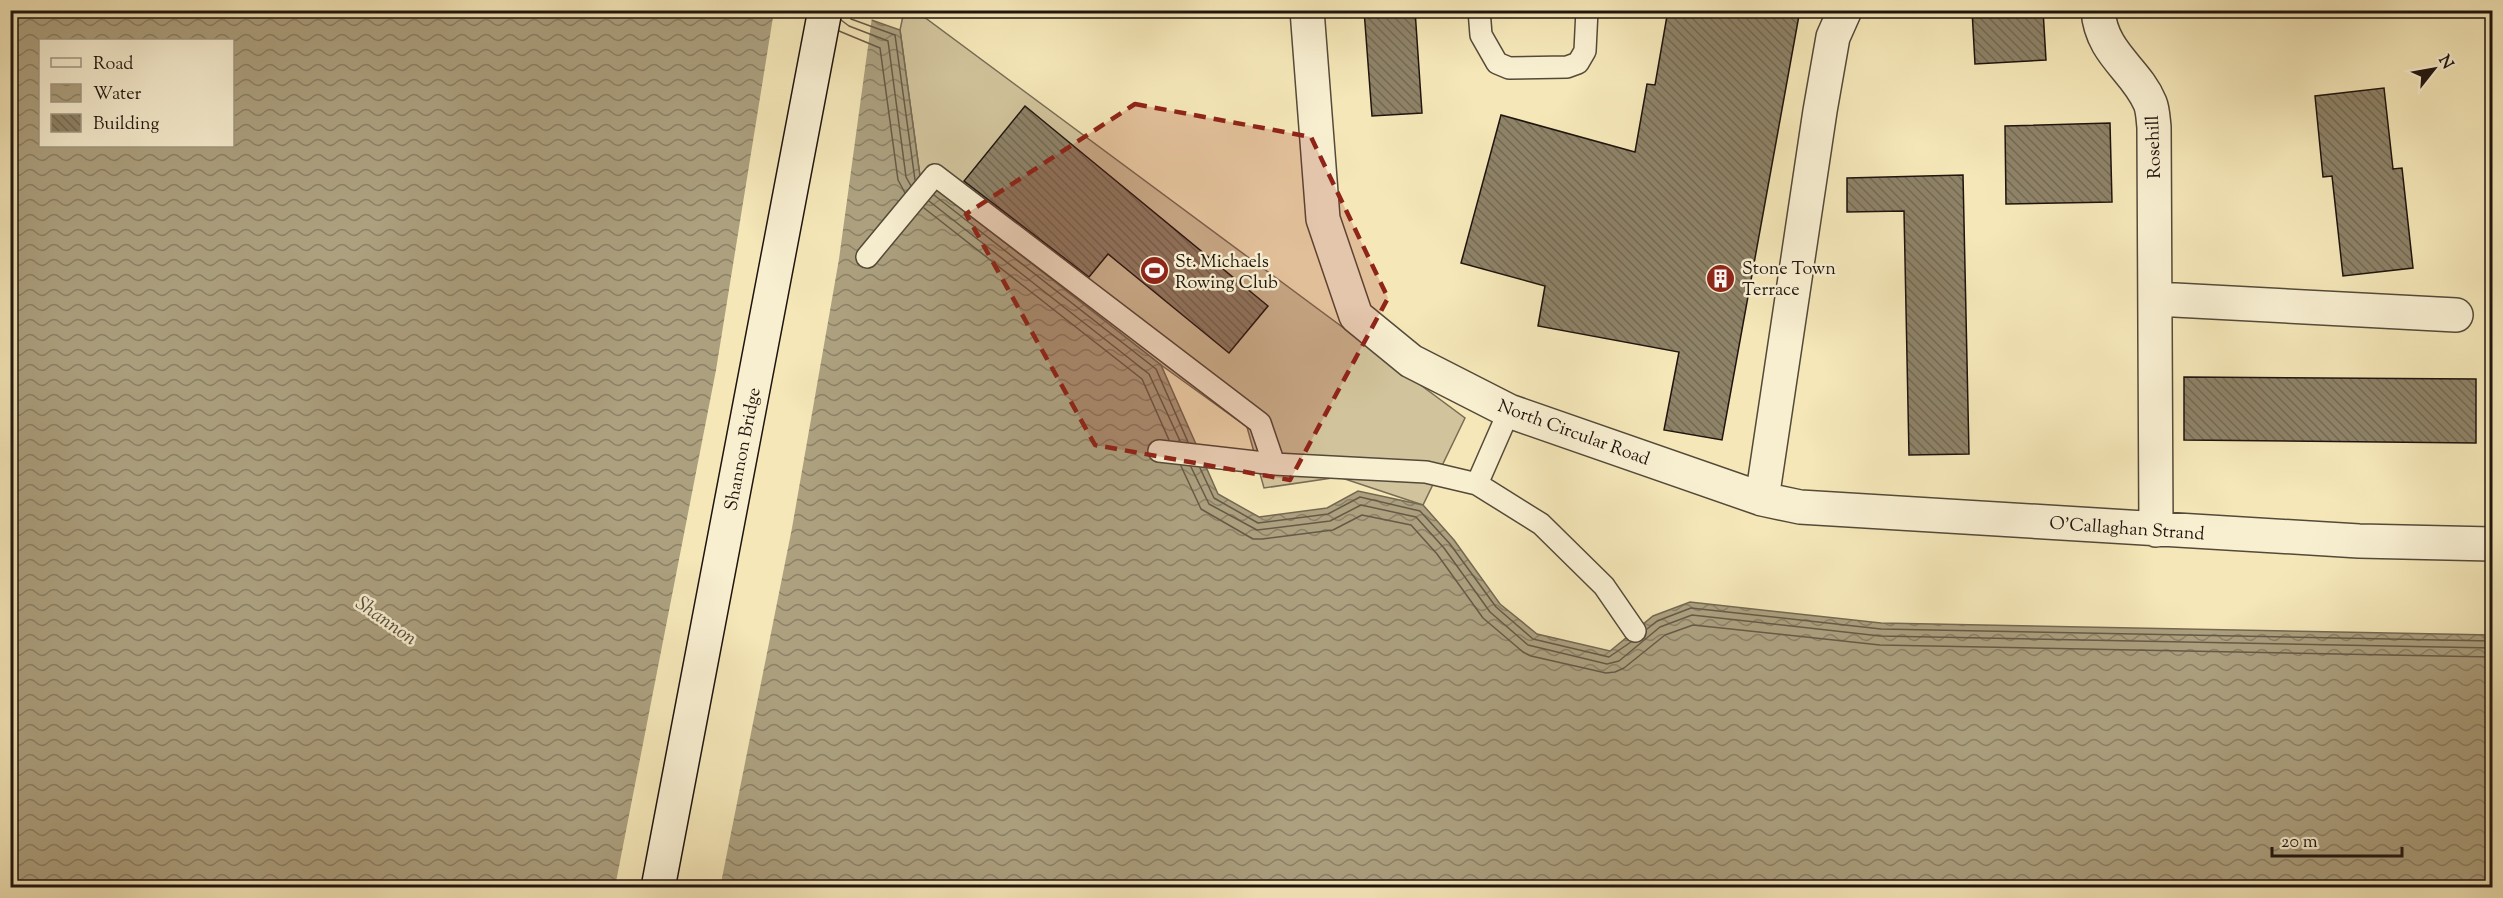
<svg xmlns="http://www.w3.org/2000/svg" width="2503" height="898" viewBox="0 0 2503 898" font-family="'Sorts Mill Goudy',serif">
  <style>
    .pitch { fill: #d1c39b; stroke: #786c55; stroke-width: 1.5 }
    .water { fill: url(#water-waves); stroke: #746852; stroke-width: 1.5; fill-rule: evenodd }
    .pier { fill: #f5e7b8 }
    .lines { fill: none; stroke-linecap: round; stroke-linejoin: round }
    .shore { stroke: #665a47; stroke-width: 1.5 }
    .building { fill: url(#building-back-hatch); stroke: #1f150f; stroke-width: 1.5 }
    .lane-casing { stroke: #544a39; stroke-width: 24 }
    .street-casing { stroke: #544a39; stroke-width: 36 }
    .secondary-casing { stroke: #1f150f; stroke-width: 36 }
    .lane { stroke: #f8efd1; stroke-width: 21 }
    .street { stroke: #f8efd1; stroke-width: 33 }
    .secondary { stroke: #f8efd1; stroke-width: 33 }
    .marked { fill: #8f2418; fill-opacity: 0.2; stroke: #8f2418; stroke-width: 4.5; stroke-dasharray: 12 8; stroke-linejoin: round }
    .labels { text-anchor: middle; stroke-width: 5; stroke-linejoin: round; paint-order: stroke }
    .street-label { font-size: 18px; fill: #1f150f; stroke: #f8efd1 }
    .poi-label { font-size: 18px; fill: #1f150f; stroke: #f8efd1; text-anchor: start }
    .water-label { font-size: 20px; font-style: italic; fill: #574d3c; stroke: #f8efd1 }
  </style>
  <defs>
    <pattern id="water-waves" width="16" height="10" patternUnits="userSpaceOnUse" patternTransform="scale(1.5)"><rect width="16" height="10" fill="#aca07f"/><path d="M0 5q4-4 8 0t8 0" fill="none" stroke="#8b8166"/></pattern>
    <pattern id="building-back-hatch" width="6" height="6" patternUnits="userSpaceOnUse" patternTransform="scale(1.5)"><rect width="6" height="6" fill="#8e8267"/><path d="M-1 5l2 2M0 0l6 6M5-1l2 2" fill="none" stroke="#736953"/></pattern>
  </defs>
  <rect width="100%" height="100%" fill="#f5e7b8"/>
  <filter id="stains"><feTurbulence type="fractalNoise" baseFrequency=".00333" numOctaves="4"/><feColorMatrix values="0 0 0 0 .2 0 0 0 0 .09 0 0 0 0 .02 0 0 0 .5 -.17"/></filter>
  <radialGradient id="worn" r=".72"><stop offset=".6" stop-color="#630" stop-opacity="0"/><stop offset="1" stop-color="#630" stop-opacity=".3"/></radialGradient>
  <path class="pitch" d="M 904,11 L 916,11 L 1465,418 L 1423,505 L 1339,477 L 1264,488 L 1247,427 L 1161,365 L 920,176 L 900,30 Z"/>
  <path class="water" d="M 10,11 L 846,11 L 900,30 L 920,176 L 1161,365 L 1218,494 L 1259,517 L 1327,508 L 1358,491 L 1423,505 L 1454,540 L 1500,604 L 1537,634 L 1610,651 L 1653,616 L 1690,602 L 1881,623 L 2492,635 L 2492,887 L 11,887 ZM 40,40 L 232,40 L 232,146 L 40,146 Z"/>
  <path class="pier" d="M 855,10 L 872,17 L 839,259 L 792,528 L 720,888 L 615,887 L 716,370 L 774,11 Z"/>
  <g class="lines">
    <path class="shore" d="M 847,10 L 851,19 L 895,35 L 915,180
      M 841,20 L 849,26 L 888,41 L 906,177 L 911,186
      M 839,31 L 880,48 L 898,180 L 905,193
      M 934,195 L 1156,369 L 1188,442
      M 929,201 L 1149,374 L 1180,441
      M 924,208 L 1142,379 L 1169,440
      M 1181,466 L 1201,509 L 1253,539 L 1262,539 L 1333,530 L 1362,515 L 1411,525 L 1437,554 L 1483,618 L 1523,652 L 1531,656 L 1606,673 L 1615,672 L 1624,668 L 1665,635 L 1693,625 L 1880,645 L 2492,657
      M 1191,467 L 1209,504 L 1257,530 L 1330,521 L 1361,505 L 1416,517 L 1444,548 L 1490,612 L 1528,645 L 1607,664 L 1619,661 L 1660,627 L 1692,615 L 1880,636 L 2492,648
      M 1200,468 L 1214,498 L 1258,523 L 1328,514 L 1360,497 L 1420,511 L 1450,544 L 1496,607 L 1533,639 L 1609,657 L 1631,642
      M 1647,629 L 1657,621 L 1691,608 L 1881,629 L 2492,641"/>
  </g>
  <path class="building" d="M 1364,10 L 1415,10 L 1422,113 L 1372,116 Z
    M 1668,10 L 1800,10 L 1722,440 L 1664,430 L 1679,352 L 1538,326 L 1545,286 L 1461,263 L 1501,115 L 1635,152 L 1647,84 L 1655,85 Z
    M 1972,10 L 2043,10 L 2046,60 L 1975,64 Z
    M 2384,88 L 2393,169 L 2402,168 L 2413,268 L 2343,276 L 2332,176 L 2323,177 L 2315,96 Z
    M 1025,106 L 1268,306 L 1229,353 L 1108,254 L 1089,277 L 964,181 Z
    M 2110,123 L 2112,202 L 2006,204 L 2005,126 Z
    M 1963,175 L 1969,454 L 1909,455 L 1904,211 L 1847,212 L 1847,178 Z
    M 2184,377 L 2476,379 L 2476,443 L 2184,440 Z"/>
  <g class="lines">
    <defs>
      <path id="lane" d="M 1479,10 L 1481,35 L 1497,63 L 1509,68 L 1567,67 L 1578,63 L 1585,51 L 1587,10
        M 867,257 L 935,175 L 1260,423 L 1274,464
        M 1159,451 L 1274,464 L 1426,472 L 1477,484 L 1541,524 L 1604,586 L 1635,631
        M 1477,484 L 1509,411"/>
      <path id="street" d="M 1307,10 L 1323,219 L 1356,316 L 1411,361 L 1509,411 L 1762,499 L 1800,507 L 2359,541 L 2492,544
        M 2098,10 C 2101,54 2136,69 2150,103 C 2153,110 2153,119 2154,127 L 2156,530
        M 2156,299 L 2456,315
        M 1762,499 L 1820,111 L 1833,37 L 1845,10"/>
      <path id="secondary" d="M 658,888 L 825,10"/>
    </defs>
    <use href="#lane" class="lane-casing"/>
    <use href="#street" class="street-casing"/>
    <use href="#secondary" class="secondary-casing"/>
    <use href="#lane" class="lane"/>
    <use href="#street" class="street"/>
    <use href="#secondary" class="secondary"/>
  </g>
  <path class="marked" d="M 1135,104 L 1311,137 L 1388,298 L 1290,480 L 1095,445 L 966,214 Z"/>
  <defs>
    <symbol id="stadium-disc" viewBox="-11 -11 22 22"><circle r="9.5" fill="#8f2418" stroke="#f8efd1"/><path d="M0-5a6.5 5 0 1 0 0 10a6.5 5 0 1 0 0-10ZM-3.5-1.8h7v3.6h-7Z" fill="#fff"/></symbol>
    <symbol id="building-disc" viewBox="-11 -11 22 22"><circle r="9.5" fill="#8f2418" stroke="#f8efd1"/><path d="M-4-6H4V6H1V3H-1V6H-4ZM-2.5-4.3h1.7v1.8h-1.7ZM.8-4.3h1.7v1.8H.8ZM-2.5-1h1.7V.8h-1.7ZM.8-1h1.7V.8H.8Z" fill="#fff"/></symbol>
  </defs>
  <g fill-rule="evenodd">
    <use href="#stadium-disc" x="1138" y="254" width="33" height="33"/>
    <use href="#building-disc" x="1704" y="262" width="33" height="33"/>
  </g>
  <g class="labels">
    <g class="street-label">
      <text transform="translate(2153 147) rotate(-92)" y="6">Rosehill</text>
      <text transform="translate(1574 432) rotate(20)" y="6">North Circular Road</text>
      <text transform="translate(742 449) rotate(-79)" y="6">Shannon Bridge</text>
      <text transform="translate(2127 528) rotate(4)" y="6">O'Callaghan Strand</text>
    </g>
    <g class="poi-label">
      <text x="1175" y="267">St. Michaels<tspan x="1175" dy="21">Rowing Club</tspan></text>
      <text x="1742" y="274">Stone Town<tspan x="1742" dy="21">Terrace</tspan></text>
    </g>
    <g class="water-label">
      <text transform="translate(387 620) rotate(35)" y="7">Shannon</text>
    </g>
  </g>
  <rect width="2503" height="898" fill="none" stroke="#f5e7b8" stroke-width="36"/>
  <rect x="12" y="12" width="2479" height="874" fill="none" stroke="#1f150f" stroke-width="3"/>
  <rect x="18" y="18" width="2467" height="862" fill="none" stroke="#1f150f" stroke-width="1.5"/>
  <rect x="39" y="39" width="195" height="108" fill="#f8efd1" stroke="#a19883" stroke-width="1.5"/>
  <rect x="51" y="58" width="30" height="9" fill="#f8efd1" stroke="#a19883" stroke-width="1.5"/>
  <text x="93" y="69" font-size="18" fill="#1f150f">Road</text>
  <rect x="51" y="84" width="30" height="18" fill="url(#water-waves)" stroke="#a19883" stroke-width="1.5"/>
  <text x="93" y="99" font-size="18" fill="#1f150f">Water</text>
  <rect x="51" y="114" width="30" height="18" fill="url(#building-back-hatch)" stroke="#a19883" stroke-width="1.5"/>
  <text x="93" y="129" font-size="18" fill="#1f150f">Building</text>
  <g transform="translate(2434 69) rotate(59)" stroke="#f8efd1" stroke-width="4.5" paint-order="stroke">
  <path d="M0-4.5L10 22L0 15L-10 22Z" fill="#1f150f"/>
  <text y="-9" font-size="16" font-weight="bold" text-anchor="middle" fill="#1f150f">N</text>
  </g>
  <path d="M2272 847v9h130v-9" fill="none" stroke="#1f150f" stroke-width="3"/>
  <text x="2281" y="847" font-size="18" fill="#1f150f" stroke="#f8efd1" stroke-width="4.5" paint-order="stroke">20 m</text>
  <rect width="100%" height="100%" filter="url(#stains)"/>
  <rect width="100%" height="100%" fill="url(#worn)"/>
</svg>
